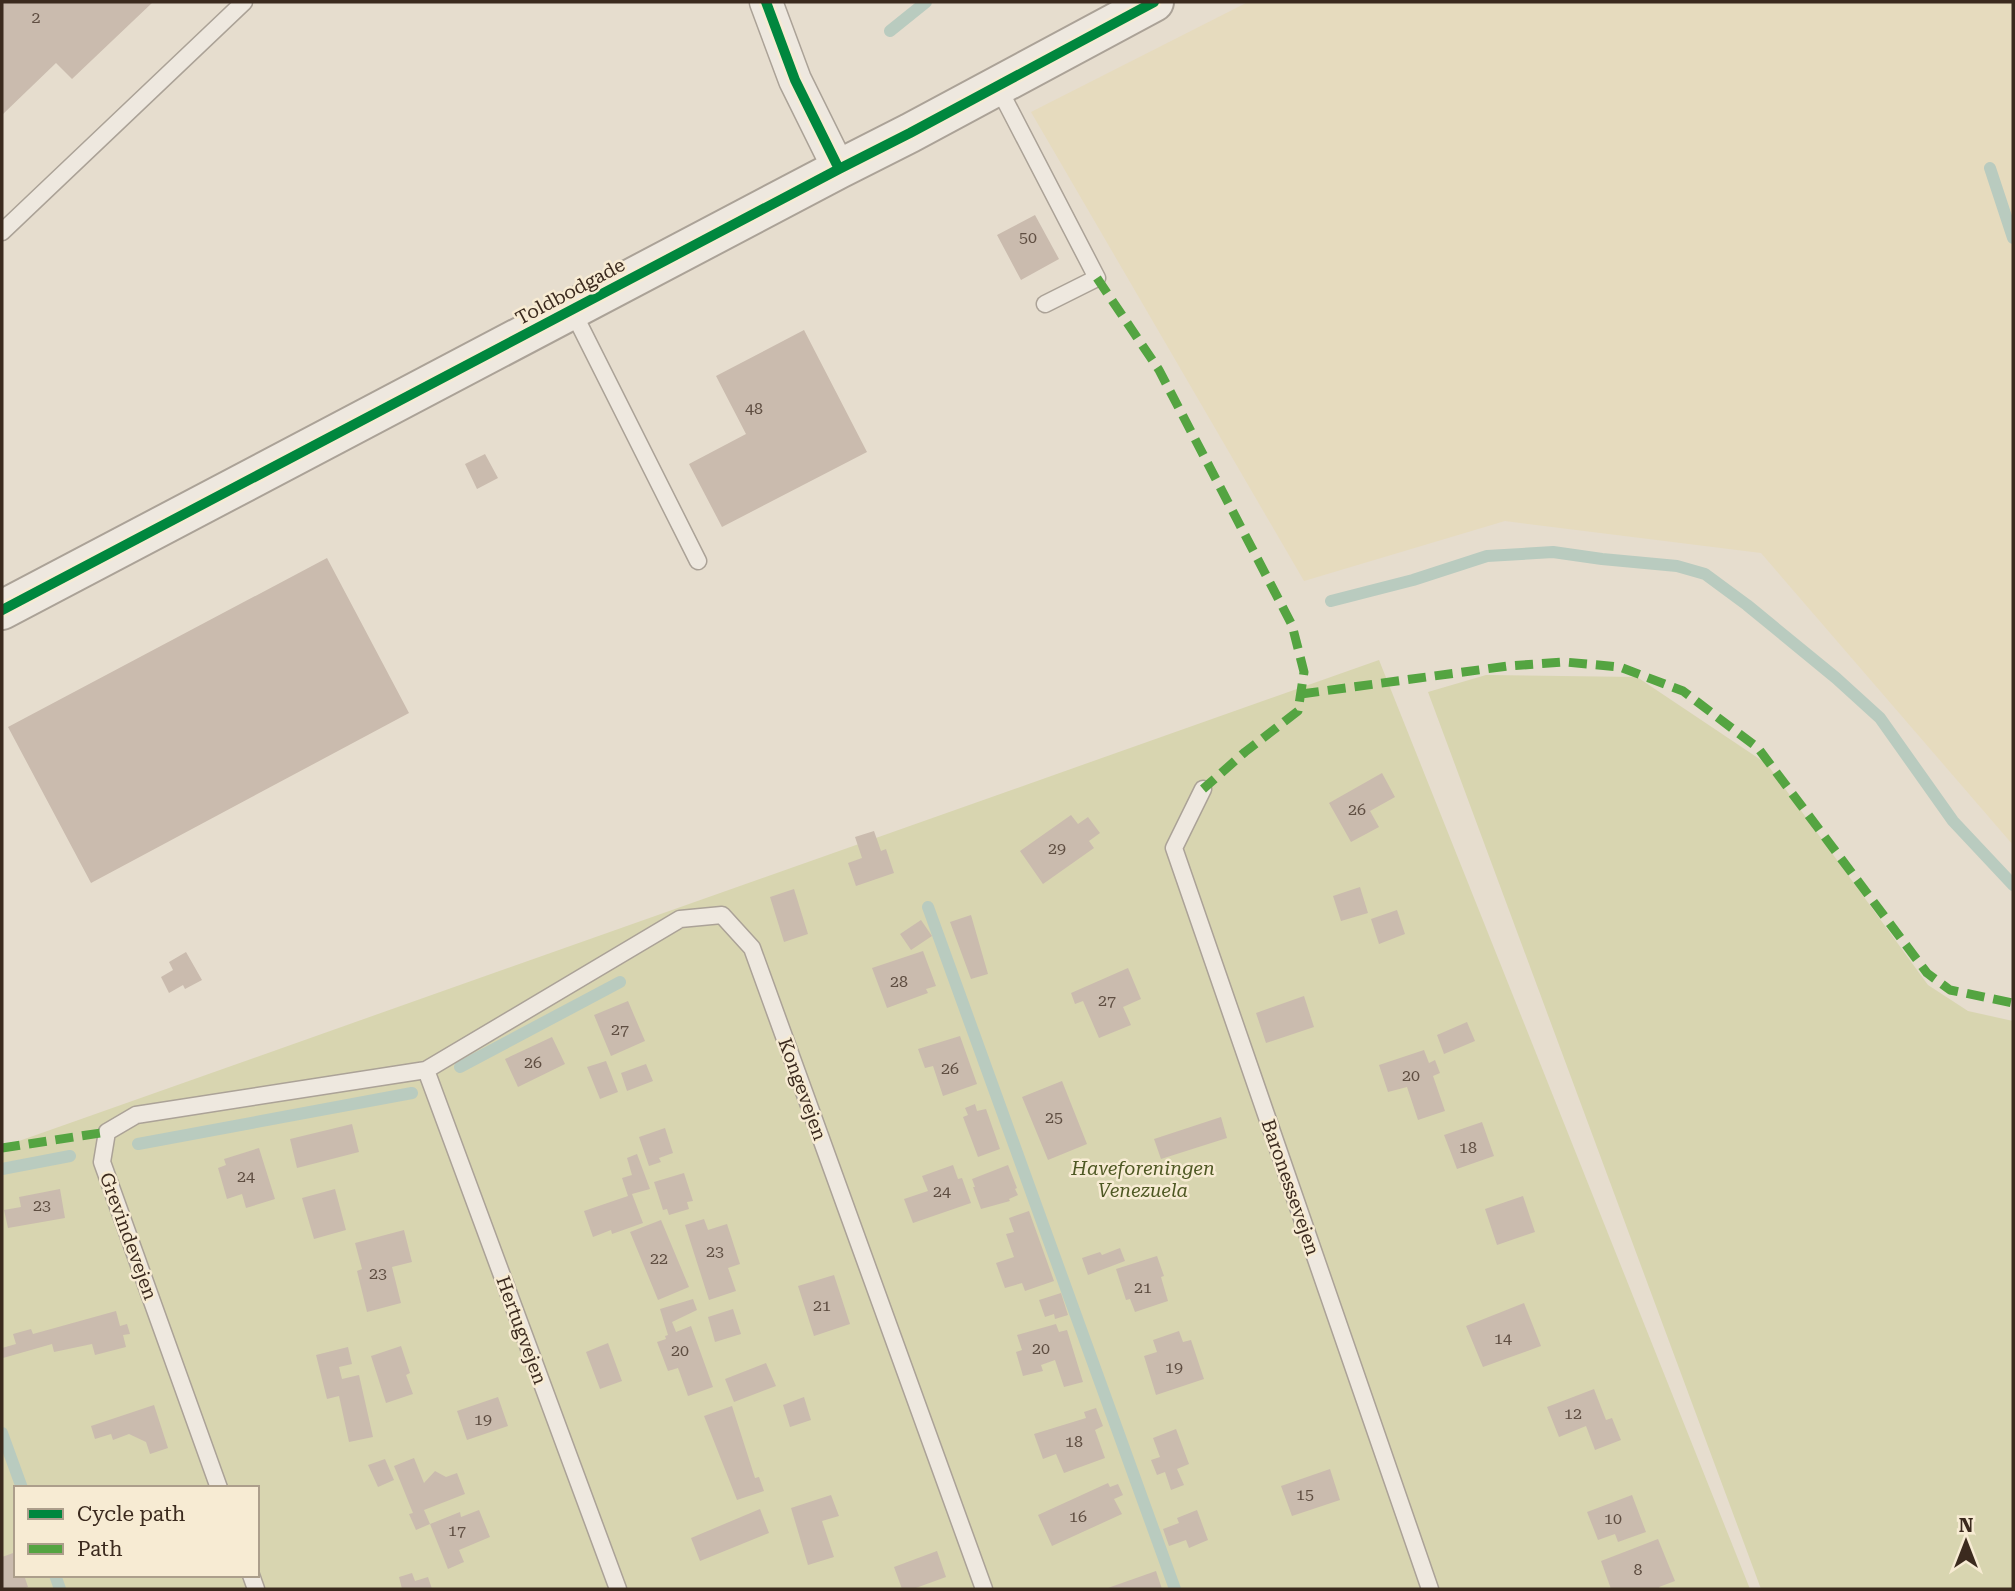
<svg xmlns="http://www.w3.org/2000/svg" width="2015" height="1591" viewBox="0 0 2015 1591" font-family="'Roboto Serif',serif">
  <style>
    .farmland { fill: #e6dbbe }
    .green { fill: #d8d5b0; fill-rule: evenodd }
    .lines { fill: none; stroke-linecap: round; stroke-linejoin: round }
    .stream { stroke: #b9cbbf; stroke-width: 12 }
    .building { fill: #cabbae }
    .service-casing { stroke: #aba297; stroke-width: 19 }
    .minor-casing { stroke: #aba297; stroke-width: 35 }
    .tertiary-casing { stroke: #aba297; stroke-width: 42 }
    .service { stroke: #eee8df; stroke-width: 16 }
    .minor { stroke: #eee8df; stroke-width: 32 }
    .tertiary { stroke: #eee8df; stroke-width: 38 }
    .quiet { stroke: #54a441; stroke-width: 9; stroke-dasharray: 18 9; stroke-linecap: butt }
    .cycleway-casing { stroke: #f7ebd3; stroke-width: 15 }
    .cycleway { stroke: #00873e; stroke-width: 10 }
    .labels { text-anchor: middle; stroke-width: 5; stroke-linejoin: round; paint-order: stroke }
    .number-label { font-size: 16px; fill: #5f4e42 }
    .street-label { font-size: 19px; fill: #3b2a1e; stroke: #f7ebd3 }
    .park-label { font-size: 19px; font-style: italic; fill: #4e5823; stroke: #f7ebd3 }
  </style>
  <rect width="100%" height="100%" fill="#e6ddce"/>
  <path class="farmland" d="M 1248,2 L 2013,2 L 2013,845 L 1761,553 L 1505,521 L 1304,581 L 1031,112 Z"/>
  <path class="green" d="M 1379,660 L 1750,1589 L 2,1589 L 2,1147 ZM 16,1488 L 257,1488 L 257,1575 L 16,1575 Z
    M 1486,675 L 1637,677 L 1767,764 L 1928,985 L 1968,1011 L 2013,1021 L 2013,1589 L 1761,1589 L 1428,692 Z"/>
  <g class="lines">
    <path class="stream" d="M 890,31 L 926,2
      M 1990,168 L 2013,238
      M 1331,601 L 1413,580 L 1487,556 L 1553,552 L 1602,559 L 1677,566 L 1705,574 L 1747,605 L 1836,678 L 1880,718 L 1953,821 L 2013,885
      M 928,907 L 1175,1589
      M 460,1067 L 620,982
      M 138,1144 L 412,1093
      M 2,1169 L 70,1156
      M 2,1433 L 22,1488
      M 55,1575 L 60,1589"/>
  </g>
  <path class="building" d="M 2,2 L 153,2 L 72,79 L 56,63 L 2,115 Z
    M 1035,215 L 1059,259 L 1021,280 L 997,235 Z
    M 804,330 L 867,452 L 722,527 L 689,464 L 746,434 L 716,376 Z
    M 485,454 L 498,478 L 477,489 L 465,464 Z
    M 327,558 L 409,713 L 91,883 L 8,727 Z
    M 1382,773 L 1395,797 L 1370,811 L 1379,827 L 1351,842 L 1329,803 Z
    M 1071,815 L 1078,824 L 1088,817 L 1100,833 L 1089,841 L 1094,848 L 1043,884 L 1020,851 Z
    M 874,831 L 881,851 L 886,849 L 894,873 L 856,886 L 848,863 L 862,858 L 855,837 Z
    M 1360,887 L 1368,913 L 1341,921 L 1333,896 Z
    M 794,889 L 808,934 L 784,942 L 770,897 Z
    M 1397,910 L 1405,934 L 1379,944 L 1371,919 Z
    M 971,915 L 988,974 L 971,979 L 950,922 Z
    M 921,920 L 932,936 L 911,950 L 900,934 Z
    M 923,951 L 936,986 L 926,989 L 928,993 L 887,1008 L 872,968 Z
    M 186,952 L 202,980 L 185,989 L 183,985 L 169,993 L 161,977 L 173,970 L 169,962 Z
    M 1128,968 L 1141,999 L 1123,1007 L 1131,1025 L 1099,1038 L 1083,1001 L 1075,1004 L 1071,993 Z
    M 1304,996 L 1314,1027 L 1266,1043 L 1256,1013 Z
    M 628,1001 L 645,1041 L 611,1056 L 594,1015 Z
    M 1467,1022 L 1475,1041 L 1444,1054 L 1437,1035 Z
    M 960,1036 L 977,1084 L 943,1096 L 933,1066 L 925,1068 L 918,1049 Z
    M 552,1037 L 565,1064 L 518,1087 L 505,1059 Z
    M 1424,1050 L 1429,1063 L 1435,1060 L 1440,1073 L 1433,1076 L 1445,1111 L 1418,1120 L 1407,1087 L 1388,1092 L 1379,1065 Z
    M 606,1061 L 618,1092 L 600,1099 L 587,1067 Z
    M 646,1064 L 653,1081 L 627,1091 L 621,1073 Z
    M 1062,1081 L 1087,1144 L 1048,1160 L 1022,1097 Z
    M 975,1104 L 977,1111 L 986,1109 L 1000,1149 L 978,1157 L 963,1117 L 968,1115 L 965,1108 Z
    M 1221,1117 L 1227,1138 L 1161,1159 L 1154,1139 Z
    M 1482,1122 L 1494,1156 L 1457,1169 L 1444,1135 Z
    M 352,1124 L 359,1152 L 297,1168 L 290,1139 Z
    M 665,1128 L 673,1153 L 659,1158 L 661,1162 L 649,1166 L 639,1137 Z
    M 259,1148 L 275,1199 L 246,1208 L 242,1194 L 227,1199 L 218,1168 L 226,1165 L 224,1159 Z
    M 637,1154 L 650,1189 L 632,1194 L 643,1223 L 612,1234 L 611,1230 L 593,1237 L 584,1211 L 628,1196 L 622,1178 L 632,1175 L 627,1158 Z
    M 953,1165 L 958,1179 L 962,1178 L 971,1203 L 913,1223 L 904,1199 L 928,1191 L 922,1176 Z
    M 1008,1165 L 1017,1188 L 1015,1189 L 1018,1195 L 1009,1199 L 1010,1201 L 981,1209 L 973,1187 L 975,1187 L 972,1179 Z
    M 684,1173 L 693,1201 L 687,1202 L 689,1209 L 669,1215 L 667,1209 L 663,1210 L 654,1182 Z
    M 60,1189 L 65,1218 L 8,1228 L 4,1210 L 21,1207 L 19,1197 Z
    M 335,1189 L 346,1230 L 314,1239 L 302,1198 Z
    M 1523,1196 L 1535,1232 L 1497,1245 L 1485,1209 Z
    M 1029,1211 L 1054,1281 L 1025,1291 L 1022,1283 L 1005,1288 L 996,1263 L 1014,1257 L 1006,1234 L 1014,1232 L 1009,1218 Z
    M 704,1219 L 708,1230 L 727,1224 L 740,1264 L 728,1268 L 736,1291 L 709,1300 L 685,1225 Z
    M 661,1220 L 689,1287 L 658,1300 L 630,1232 Z
    M 404,1230 L 412,1262 L 392,1267 L 401,1303 L 367,1312 L 357,1271 L 362,1269 L 355,1243 Z
    M 1120,1248 L 1125,1261 L 1088,1275 L 1082,1258 L 1100,1252 L 1102,1255 Z
    M 1157,1256 L 1164,1276 L 1161,1277 L 1168,1301 L 1135,1312 L 1130,1299 L 1126,1300 L 1116,1269 Z
    M 834,1275 L 850,1324 L 814,1336 L 798,1286 Z
    M 1061,1293 L 1068,1315 L 1055,1319 L 1054,1314 L 1045,1317 L 1039,1300 Z
    M 693,1299 L 697,1310 L 672,1322 L 676,1332 L 691,1326 L 713,1387 L 688,1396 L 678,1368 L 668,1371 L 657,1342 L 666,1339 L 665,1336 L 668,1335 L 660,1309 Z
    M 1524,1303 L 1541,1346 L 1483,1367 L 1466,1326 Z
    M 733,1309 L 741,1334 L 715,1342 L 708,1317 Z
    M 116,1311 L 120,1326 L 127,1324 L 130,1334 L 123,1335 L 126,1347 L 95,1355 L 92,1344 L 54,1352 L 52,1344 L 3,1358 L 2,1348 L 16,1344 L 13,1334 L 31,1329 L 33,1334 Z
    M 1056,1324 L 1059,1332 L 1067,1330 L 1083,1382 L 1064,1387 L 1055,1360 L 1041,1365 L 1043,1371 L 1023,1376 L 1016,1352 L 1022,1350 L 1017,1335 Z
    M 1179,1331 L 1183,1342 L 1191,1340 L 1204,1379 L 1156,1395 L 1144,1356 L 1157,1352 L 1153,1340 Z
    M 608,1343 L 622,1381 L 600,1389 L 586,1352 Z
    M 401,1346 L 410,1373 L 406,1375 L 413,1394 L 386,1403 L 371,1356 Z
    M 348,1347 L 352,1364 L 339,1367 L 342,1379 L 359,1375 L 373,1437 L 349,1442 L 339,1396 L 327,1399 L 316,1355 Z
    M 766,1363 L 776,1386 L 734,1402 L 725,1379 Z
    M 1594,1389 L 1606,1420 L 1612,1418 L 1621,1440 L 1595,1450 L 1586,1426 L 1559,1437 L 1547,1407 Z
    M 498,1397 L 508,1426 L 467,1440 L 457,1411 Z
    M 804,1397 L 811,1420 L 790,1427 L 783,1405 Z
    M 154,1405 L 168,1448 L 150,1454 L 146,1442 L 129,1434 L 113,1440 L 111,1434 L 95,1439 L 91,1426 Z
    M 732,1406 L 755,1478 L 759,1477 L 764,1491 L 737,1500 L 704,1416 Z
    M 1096,1408 L 1103,1426 L 1095,1430 L 1105,1458 L 1064,1473 L 1056,1454 L 1043,1459 L 1034,1434 L 1086,1418 L 1084,1412 Z
    M 1176,1429 L 1189,1464 L 1177,1469 L 1184,1485 L 1171,1490 L 1165,1472 L 1157,1475 L 1151,1460 L 1160,1457 L 1153,1438 Z
    M 414,1458 L 424,1483 L 435,1471 L 446,1477 L 457,1473 L 465,1494 L 424,1510 L 430,1524 L 460,1512 L 461,1517 L 479,1510 L 490,1537 L 459,1550 L 464,1562 L 448,1569 L 430,1524 L 416,1530 L 409,1514 L 413,1513 L 394,1466 Z
    M 385,1459 L 394,1480 L 378,1487 L 368,1465 Z
    M 1330,1469 L 1340,1500 L 1292,1516 L 1281,1486 Z
    M 1108,1483 L 1110,1487 L 1118,1484 L 1123,1495 L 1114,1499 L 1122,1514 L 1052,1546 L 1038,1515 Z
    M 831,1495 L 839,1516 L 822,1521 L 834,1557 L 808,1565 L 791,1508 Z
    M 1632,1495 L 1646,1532 L 1618,1542 L 1615,1534 L 1598,1540 L 1587,1512 Z
    M 760,1509 L 769,1533 L 700,1561 L 691,1538 Z
    M 1197,1510 L 1208,1540 L 1189,1548 L 1186,1540 L 1169,1546 L 1163,1529 L 1179,1523 L 1177,1518 Z
    M 1658,1539 L 1675,1581 L 1659,1587 L 1660,1589 L 1611,1589 L 1601,1561 Z
    M 937,1551 L 946,1577 L 913,1589 L 902,1589 L 894,1567 Z
    M 16,1552 L 16,1575 L 24,1575 L 28,1587 L 23,1589 L 2,1589 L 2,1557 Z
    M 1156,1571 L 1162,1589 L 1105,1589 Z
    M 412,1573 L 415,1581 L 428,1577 L 432,1589 L 402,1589 L 399,1577 Z"/>
  <g class="lines">
    <defs>
      <path id="service" d="M 997,85 L 1097,278 L 1045,304
        M 2,232 L 244,2
        M 572,310 L 698,561
        M 1203,789 L 1174,848 L 1430,1589
        M 426,1070 L 618,1589
        M 219,1488 L 102,1162 L 107,1132 L 136,1115 L 426,1070 L 680,919 L 722,915 L 752,948 L 984,1589
        M 251,1575 L 256,1589"/>
      <path id="minor" d="M 766,2 L 795,80 L 839,169"/>
      <path id="tertiary" d="M 2,610 L 839,169 L 910,133 L 1154,2"/>
    </defs>
    <use href="#service" class="service-casing"/>
    <use href="#minor" class="minor-casing"/>
    <use href="#tertiary" class="tertiary-casing"/>
    <use href="#service" class="service"/>
    <use href="#minor" class="minor"/>
    <use href="#tertiary" class="tertiary"/>
    <path class="quiet" d="M 1097,278 L 1159,370 L 1292,625 L 1304,672 L 1298,711 L 1245,752 L 1203,789
      M 1301,694 L 1508,666 L 1565,662 L 1620,667 L 1683,691 L 1758,748 L 1927,973 L 1950,990 L 2013,1003
      M 2,1148 L 107,1132"/>
    <defs>
      <path id="cycleway" d="M 766,2 L 795,80 L 839,169
        M 2,610 L 839,169 L 910,133 L 1154,2"/>
    </defs>
    <use href="#cycleway" class="cycleway-casing"/>
    <use href="#cycleway" class="cycleway"/>
  </g>
  <g class="labels">
    <g class="number-label">
      <text x="36" y="23">2</text>
      <text x="1028" y="243">50</text>
      <text x="754" y="414">48</text>
      <text x="1357" y="815">26</text>
      <text x="1057" y="854">29</text>
      <text x="899" y="987">28</text>
      <text x="1107" y="1006">27</text>
      <text x="620" y="1035">27</text>
      <text x="533" y="1068">26</text>
      <text x="950" y="1074">26</text>
      <text x="1411" y="1081">20</text>
      <text x="1054" y="1123">25</text>
      <text x="1468" y="1153">18</text>
      <text x="246" y="1182">24</text>
      <text x="942" y="1197">24</text>
      <text x="42" y="1211">23</text>
      <text x="715" y="1257">23</text>
      <text x="659" y="1264">22</text>
      <text x="378" y="1279">23</text>
      <text x="1143" y="1293">21</text>
      <text x="822" y="1311">21</text>
      <text x="1503" y="1344">14</text>
      <text x="1041" y="1354">20</text>
      <text x="680" y="1356">20</text>
      <text x="1174" y="1373">19</text>
      <text x="1573" y="1419">12</text>
      <text x="483" y="1425">19</text>
      <text x="1074" y="1447">18</text>
      <text x="1305" y="1500">15</text>
      <text x="1078" y="1522">16</text>
      <text x="1613" y="1524">10</text>
      <text x="457" y="1536">17</text>
      <text x="1638" y="1575">8</text>
    </g>
    <g class="street-label">
      <text transform="translate(570 291) rotate(-28)" y="7">Toldbodgade</text>
      <text transform="translate(803 1089) rotate(70)" y="7">Kongevejen</text>
      <text transform="translate(1291 1187) rotate(71)" y="7">Baronessevejen</text>
      <text transform="translate(129 1236) rotate(70)" y="7">Grevindevejen</text>
      <text transform="translate(522 1330) rotate(70)" y="7">Hertugvejen</text>
    </g>
    <g class="park-label">
      <text x="1143" y="1175">Haveforeningen<tspan x="1143" dy="22">Venezuela</tspan></text>
    </g>
  </g>
  <rect width="2015" height="1591" fill="none" stroke="#3b2a1e" stroke-width="7"/>
  <rect x="14" y="1486" width="245" height="91" fill="#f7ebd3" stroke="#ac9e8b" stroke-width="2"/>
  <rect x="28" y="1509" width="35" height="10" fill="#00873e" stroke="#ac9e8b" stroke-width="2"/>
  <text x="77" y="1521" font-size="21" fill="#3b2a1e">Cycle path</text>
  <rect x="28" y="1544" width="35" height="10" fill="#54a441" stroke="#ac9e8b" stroke-width="2"/>
  <text x="77" y="1556" font-size="21" fill="#3b2a1e">Path</text>
  <g transform="translate(1966 1542)" stroke="#f7ebd3" stroke-width="5" paint-order="stroke">
  <path d="M0-5L12 26L0 18L-12 26Z" fill="#3b2a1e"/>
  <text y="-10" font-size="19" font-weight="bold" text-anchor="middle" fill="#3b2a1e">N</text>
  </g>
</svg>
